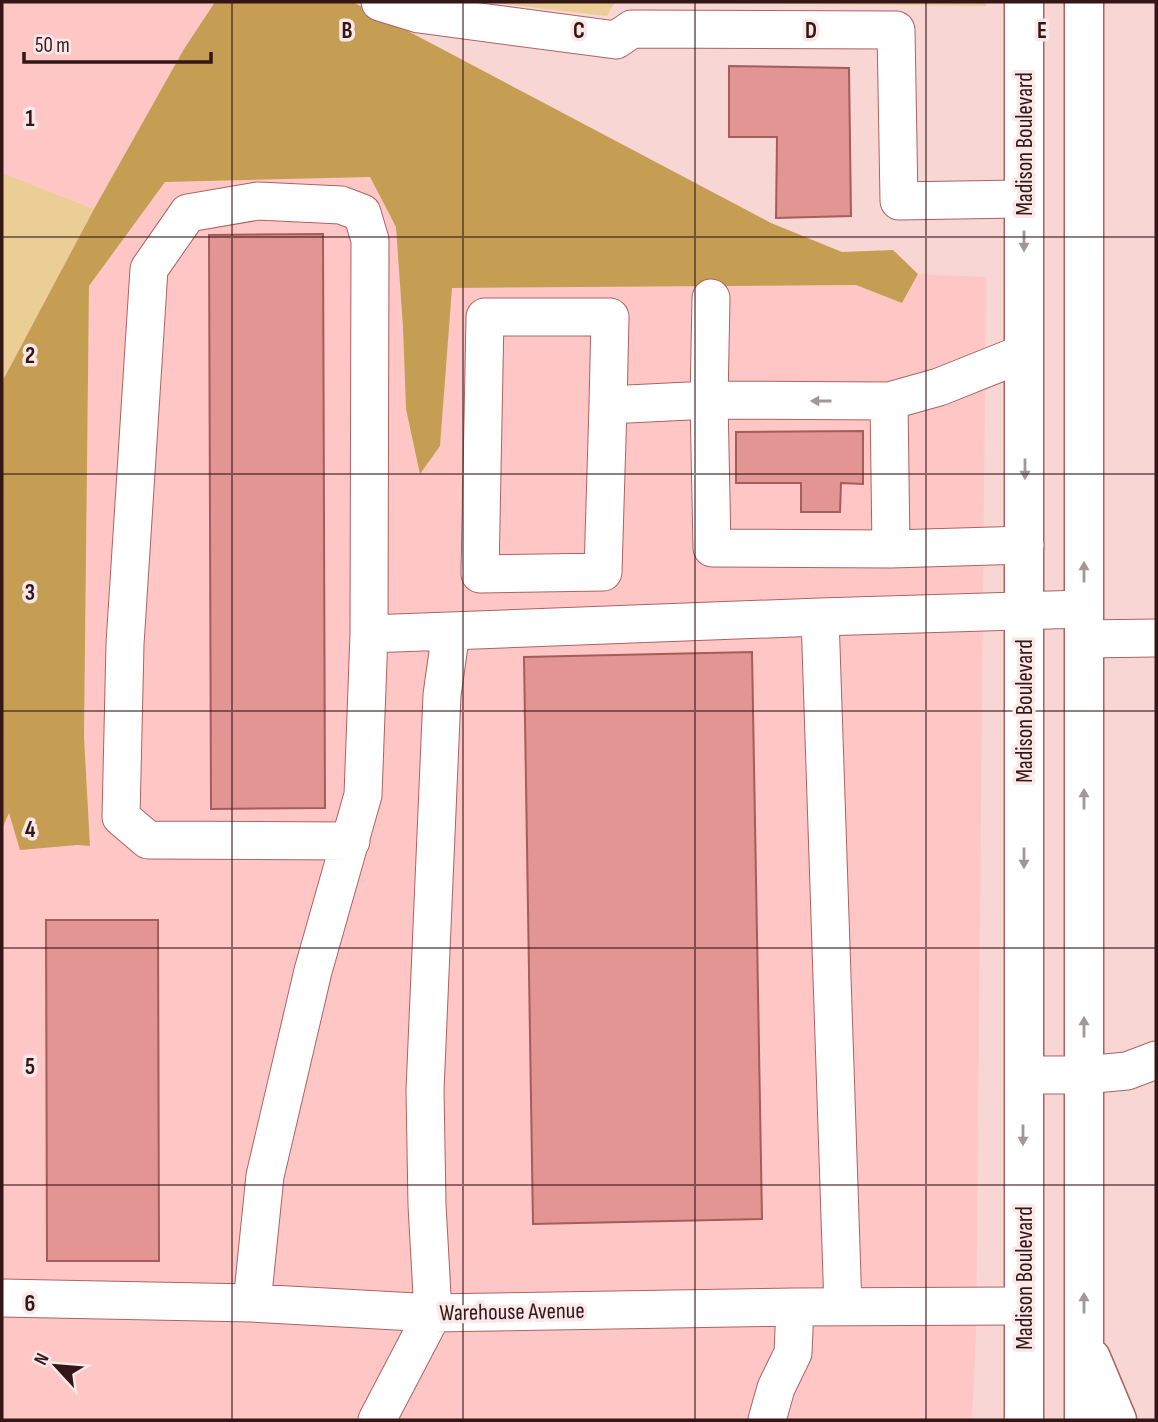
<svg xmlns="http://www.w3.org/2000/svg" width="1158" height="1422" viewBox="0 0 1158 1422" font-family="'Sofia Sans Condensed',sans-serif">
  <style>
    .built { fill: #fec7c5 }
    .green { fill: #ebcd96 }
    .forest { fill: #c69e53 }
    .building { fill: #e29592; stroke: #a45d5b; stroke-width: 2 }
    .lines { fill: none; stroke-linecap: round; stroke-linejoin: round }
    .minor-casing { stroke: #ab6361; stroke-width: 39 }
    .major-casing { stroke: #ab6361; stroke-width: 41 }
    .minor { stroke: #fff; stroke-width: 37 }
    .major { stroke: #fff; stroke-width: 38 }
    .oneway { fill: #a39696 }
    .grid { fill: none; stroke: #331615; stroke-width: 2; stroke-opacity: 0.55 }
    .labels { text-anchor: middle; stroke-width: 7; stroke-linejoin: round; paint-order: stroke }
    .street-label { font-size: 23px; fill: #331615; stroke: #f9e8e7 }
    .grid-label { font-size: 23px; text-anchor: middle; font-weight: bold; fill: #331615; stroke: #f9e8e7; stroke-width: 7; stroke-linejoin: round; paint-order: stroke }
  </style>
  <rect width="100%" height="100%" fill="#f8d6d4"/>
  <path class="built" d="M 2,2 L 215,2 L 184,49 L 94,209 L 2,173 Z
    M 370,176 L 396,227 L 403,328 L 406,409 L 440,446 L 451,288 L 856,285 L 902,303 L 918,274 L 986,277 L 976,1335 L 972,1420 L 2,1420 L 2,829 L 9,812 L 77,845 L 90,846 L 84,737 L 89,286 L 165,182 Z"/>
  <path class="green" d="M 486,2 L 986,2 L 986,6 L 615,2 L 607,16 Z
    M 2,173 L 94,209 L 2,382 Z"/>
  <path class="forest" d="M 215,2 L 353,2 L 771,223 L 842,252 L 893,250 L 918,274 L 902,303 L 856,285 L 452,288 L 440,446 L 420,474 L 406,409 L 403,328 L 396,227 L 370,177 L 165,182 L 89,286 L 84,737 L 90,846 L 77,845 L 20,850 L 9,813 L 2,829 L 2,382 L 94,209 L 184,49 Z"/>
  <path class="building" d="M 729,66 L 849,68 L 851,216 L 776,218 L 777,137 L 729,137 Z
    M 323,234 L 325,808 L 211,809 L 209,235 Z
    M 863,431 L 863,484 L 841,483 L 840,512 L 801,512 L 801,483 L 736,483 L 736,432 Z
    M 752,652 L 762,1219 L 533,1224 L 524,657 Z
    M 46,920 L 158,920 L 159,1261 L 47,1261 Z"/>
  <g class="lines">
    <defs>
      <path id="minor" d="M 380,2 L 419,14 L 616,40 L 632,29 L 896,30 L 899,201 L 1024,199
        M 711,298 L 709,400 L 712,548 L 891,549 L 1025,545
        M 889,401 L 891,549
        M 608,405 L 610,317 L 485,317 L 480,574 L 603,572 L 608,405 L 709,400 L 889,401 L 939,387 L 1024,353
        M 820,617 L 843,1307
        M 369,634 L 820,617 L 1084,609
        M 1084,639 L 1156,638
        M 1024,1075 L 1084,1075 L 1127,1071 L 1156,1060
        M 2,1298 L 252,1303 L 433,1313 L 795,1307 L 1023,1306
        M 252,1303 L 265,1176 L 313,971 L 363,795 L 369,634 L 370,240 L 362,213 L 341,205 L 258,201 L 188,213 L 149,269 L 125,644 L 121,817 L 148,840 L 351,841
        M 377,1420 L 433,1313 L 427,1205 L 425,1090 L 442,695 L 451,631
        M 767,1420 L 776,1388 L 793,1353 L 795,1307"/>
      <path id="major" d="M 1084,2 L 1084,1420
        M 1091,1358 L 1117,1420
        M 1024,1420 L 1024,2"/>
    </defs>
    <use href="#minor" class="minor-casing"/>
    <use href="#major" class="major-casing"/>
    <use href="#minor" class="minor"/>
    <use href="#major" class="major"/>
  </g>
  <defs><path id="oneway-solid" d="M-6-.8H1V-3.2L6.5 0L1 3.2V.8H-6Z" transform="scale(1.75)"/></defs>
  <g class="oneway">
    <use href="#oneway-solid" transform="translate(1024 241) rotate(90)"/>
    <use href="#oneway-solid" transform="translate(821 401) rotate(-180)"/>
    <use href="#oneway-solid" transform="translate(1025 469) rotate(90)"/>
    <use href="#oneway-solid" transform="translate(1084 572) rotate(-90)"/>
    <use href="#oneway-solid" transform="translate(1084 799) rotate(-90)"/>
    <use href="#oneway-solid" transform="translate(1024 858) rotate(90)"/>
    <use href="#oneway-solid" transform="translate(1084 1027) rotate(-90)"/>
    <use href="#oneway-solid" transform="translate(1023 1135) rotate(90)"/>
    <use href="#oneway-solid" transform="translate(1084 1303) rotate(-90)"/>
  </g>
  <path class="grid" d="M 232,2 L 232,1420M 463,2 L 463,1420M 695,2 L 695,1420M 926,2 L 926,1420M 2,237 L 1156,237M 2,474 L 1156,474M 2,711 L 1156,711M 2,948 L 1156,948M 2,1185 L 1156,1185"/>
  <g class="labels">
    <g class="street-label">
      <text transform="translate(1024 144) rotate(-90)" y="8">Madison Boulevard</text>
      <text transform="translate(1024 711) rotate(-90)" y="8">Madison Boulevard</text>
      <text transform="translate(1024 1278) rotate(-90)" y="8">Madison Boulevard</text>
      <text transform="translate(512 1311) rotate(-1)" y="8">Warehouse Avenue</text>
    </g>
  </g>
  <g class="grid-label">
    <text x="347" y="38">B</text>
    <text x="579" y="38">C</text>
    <text x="811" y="38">D</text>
    <text x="1042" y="38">E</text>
    <text x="30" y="126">1</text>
    <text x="30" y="363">2</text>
    <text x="30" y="600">3</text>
    <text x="30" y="837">4</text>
    <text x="30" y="1074">5</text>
    <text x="30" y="1311">6</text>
  </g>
  <rect width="1158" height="1422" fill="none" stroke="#331615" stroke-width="7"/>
  <g transform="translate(56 1366) rotate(296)" stroke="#f9e8e7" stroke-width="5" paint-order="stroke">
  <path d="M0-5L12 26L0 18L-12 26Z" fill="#331615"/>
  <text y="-10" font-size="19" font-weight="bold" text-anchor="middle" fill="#331615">N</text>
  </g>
  <path d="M24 52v10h187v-10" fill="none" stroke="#331615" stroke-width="3.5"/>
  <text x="35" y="52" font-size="21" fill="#331615" stroke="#f9e8e7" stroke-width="5" paint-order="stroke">50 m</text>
</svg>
